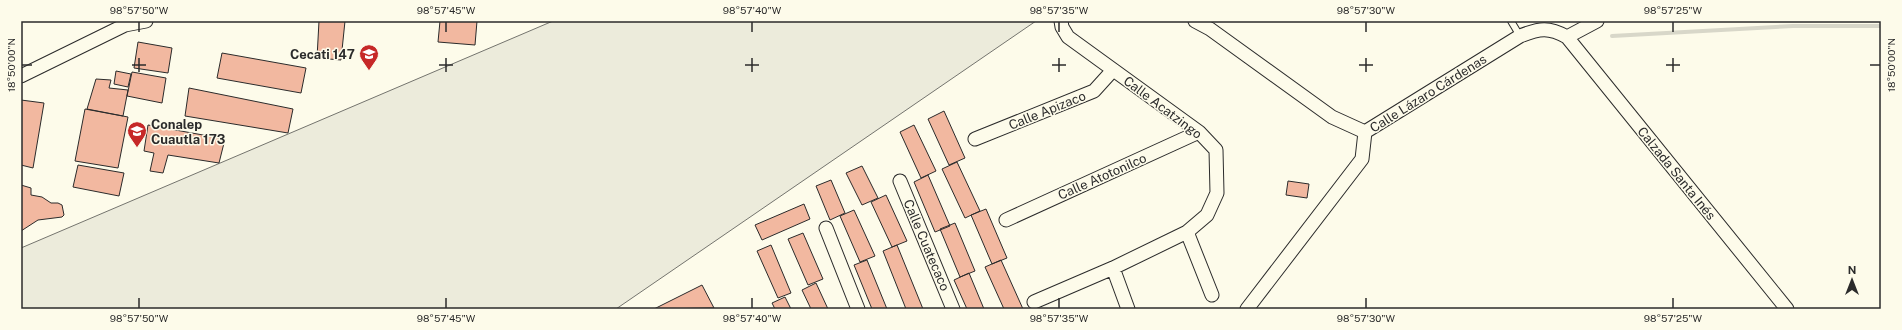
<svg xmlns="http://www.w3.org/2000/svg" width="1902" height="330" viewBox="0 0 1902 330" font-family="'Public Sans',sans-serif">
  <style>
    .green { fill: #ecebdb; stroke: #74746e }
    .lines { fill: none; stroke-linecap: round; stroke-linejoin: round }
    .stream { stroke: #d8d7c9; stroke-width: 4 }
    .building { fill: #f2b8a0; stroke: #2b2b2b }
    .lane-casing { stroke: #2b2b2b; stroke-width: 8 }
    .street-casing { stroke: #2b2b2b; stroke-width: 15 }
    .lane { stroke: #fdfbea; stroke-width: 6 }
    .street { stroke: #fdfbea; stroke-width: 13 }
    .ticks { fill: none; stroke: #2b2b2b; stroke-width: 1.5 }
    .labels { text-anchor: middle; stroke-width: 3; stroke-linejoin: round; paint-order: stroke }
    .poi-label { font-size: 13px; font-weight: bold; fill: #2b2b2b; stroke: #fdfbea; text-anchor: end }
    .street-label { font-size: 13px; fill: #2b2b2b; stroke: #fdfbea }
    .neatline { fill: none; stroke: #2b2b2b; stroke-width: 1.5 }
    .ticks-label { font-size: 10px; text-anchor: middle; fill: #2b2b2b }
  </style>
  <rect width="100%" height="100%" fill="#fdfbea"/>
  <path class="green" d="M 553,21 L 1036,21 L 616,309 L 21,309 L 21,248 Z"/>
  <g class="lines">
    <path class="stream" d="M 1612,36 L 1793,26 L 1881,26"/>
  </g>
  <path class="building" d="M 319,21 L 345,21 L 341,60 L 317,58 Z
    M 440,21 L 477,21 L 475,45 L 438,42 Z
    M 138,42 L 172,48 L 168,73 L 134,68 Z
    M 222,53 L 306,68 L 301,93 L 217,78 Z
    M 116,71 L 131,74 L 128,87 L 114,84 Z
    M 132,72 L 166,78 L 162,103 L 127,96 Z
    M 96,79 L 111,80 L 109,88 L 128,90 L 123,116 L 87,109 Z
    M 189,88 L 293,109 L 288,133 L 185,116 Z
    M 21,100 L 44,103 L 33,168 L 21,165 Z
    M 85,109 L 128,117 L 118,168 L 75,161 Z
    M 944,111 L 965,158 L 949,165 L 928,119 Z
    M 148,125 L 225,139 L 219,163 L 168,155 L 163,173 L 150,171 L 154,153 L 144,151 Z
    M 914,125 L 936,171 L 921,178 L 900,132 Z
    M 957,162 L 980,211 L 965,218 L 942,169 Z
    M 78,165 L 124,173 L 119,196 L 73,187 Z
    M 862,166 L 878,198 L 862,205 L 846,173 Z
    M 928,175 L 950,226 L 935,232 L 914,182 Z
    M 831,180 L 845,213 L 830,220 L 816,186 Z
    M 1288,181 L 1309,184 L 1307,198 L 1286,195 Z
    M 21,185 L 31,188 L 31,195 L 42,197 L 51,203 L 58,203 L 62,205 L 64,215 L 62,217 L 38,220 L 21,231 Z
    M 886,195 L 907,241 L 892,247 L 871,202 Z
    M 804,204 L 810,219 L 762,240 L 755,225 Z
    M 986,209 L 1007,258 L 992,264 L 971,215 Z
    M 854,210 L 875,256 L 860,262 L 840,216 Z
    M 955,223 L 975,271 L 960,277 L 940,229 Z
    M 803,233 L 823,279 L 808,285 L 788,239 Z
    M 771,245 L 791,293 L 778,298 L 757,251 Z
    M 897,245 L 923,309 L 906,309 L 883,251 Z
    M 867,260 L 887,309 L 872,309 L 854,265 Z
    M 1001,260 L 1023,309 L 1004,309 L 985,267 Z
    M 969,273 L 984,309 L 967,309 L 954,280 Z
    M 816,283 L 828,309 L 811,309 L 802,290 Z
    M 702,285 L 714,308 L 654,309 Z
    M 785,297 L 791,309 L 775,309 L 772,303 Z"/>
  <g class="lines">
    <defs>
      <path id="lane" d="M 1511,21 L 1520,36"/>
      <path id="street" d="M 1195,21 L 1210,29 L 1332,117 L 1365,132
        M 1567,37 L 1597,21
        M 21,76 L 125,25 L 146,21
        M 1365,132 L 1520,36 C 1540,28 1549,27 1567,37 L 1787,309
        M 975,139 L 1094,91 L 1113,70
        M 900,181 L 953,309
        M 1006,220 L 1199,132
        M 826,228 L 858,309
        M 1187,232 L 1212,295
        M 1113,268 L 1128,309
        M 1034,302 L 1113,268 L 1187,232 L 1207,215 L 1217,193 L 1216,150 L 1199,132 L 1068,37 L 1062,27 L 1061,21
        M 1247,309 L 1362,159 L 1365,132"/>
    </defs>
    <use href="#lane" class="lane-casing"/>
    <use href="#street" class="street-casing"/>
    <use href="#lane" class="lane"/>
    <use href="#street" class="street"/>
  </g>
  <path class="ticks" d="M 139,22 L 139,32M 446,22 L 446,32M 752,22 L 752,32M 1059,22 L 1059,32M 1366,22 L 1366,32M 1673,22 L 1673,32M 139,58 L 139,72M 446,58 L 446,72M 752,58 L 752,72M 1059,58 L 1059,72M 1366,58 L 1366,72M 1673,58 L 1673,72M 22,65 L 32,65M 132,65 L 146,65M 439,65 L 453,65M 745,65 L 759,65M 1052,65 L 1066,65M 1359,65 L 1373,65M 1666,65 L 1680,65M 1870,65 L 1880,65M 139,298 L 139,308M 446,298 L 446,308M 752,298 L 752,308M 1059,298 L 1059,308M 1366,298 L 1366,308M 1673,298 L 1673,308"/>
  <defs>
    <symbol id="school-pin" viewBox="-11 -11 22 30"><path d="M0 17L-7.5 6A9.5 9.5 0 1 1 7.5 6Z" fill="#c62828" stroke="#fdfbea"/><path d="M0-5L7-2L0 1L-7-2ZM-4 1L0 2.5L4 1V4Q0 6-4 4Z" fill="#fff"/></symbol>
  </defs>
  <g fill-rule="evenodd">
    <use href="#school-pin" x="358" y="43" width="22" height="30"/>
    <use href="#school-pin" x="126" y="120" width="22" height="30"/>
  </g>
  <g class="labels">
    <g class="poi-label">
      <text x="355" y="59">Cecati 147</text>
      <text x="151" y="129" text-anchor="start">Conalep<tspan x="151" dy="15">Cuautla 173</tspan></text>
    </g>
    <g class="street-label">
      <text transform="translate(1428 93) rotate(-32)" y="5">Calle Lázaro Cárdenas</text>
      <text transform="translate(1163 107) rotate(37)" y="5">Calle Acatzingo</text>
      <text transform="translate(1047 110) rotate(-22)" y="5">Calle Apizaco</text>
      <text transform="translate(1677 173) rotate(51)" y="5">Calzada Santa Inés</text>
      <text transform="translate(1102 176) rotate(-24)" y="5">Calle Atotonilco</text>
      <text transform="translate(927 245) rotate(67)" y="5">Calle Cuatecaco</text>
    </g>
  </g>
  <rect width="1902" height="330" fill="none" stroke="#fdfbea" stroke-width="44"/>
  <g transform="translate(1852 280)" stroke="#fdfbea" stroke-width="3" paint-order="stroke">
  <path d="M0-3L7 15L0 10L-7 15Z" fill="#2b2b2b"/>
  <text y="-6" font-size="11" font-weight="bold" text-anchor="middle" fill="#2b2b2b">N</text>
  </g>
  <rect x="22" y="22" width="1858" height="286" class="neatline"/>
  <g class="ticks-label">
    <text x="139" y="14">98°57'50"W</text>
    <text x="446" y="14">98°57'45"W</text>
    <text x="752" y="14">98°57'40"W</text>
    <text x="1059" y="14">98°57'35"W</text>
    <text x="1366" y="14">98°57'30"W</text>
    <text x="1673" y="14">98°57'25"W</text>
    <text transform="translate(11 65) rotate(-90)" y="4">18°50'00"N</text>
    <text transform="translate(1891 65) rotate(-90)" y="4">18°50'00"N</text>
    <text x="139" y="322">98°57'50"W</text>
    <text x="446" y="322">98°57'45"W</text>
    <text x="752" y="322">98°57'40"W</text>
    <text x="1059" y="322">98°57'35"W</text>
    <text x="1366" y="322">98°57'30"W</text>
    <text x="1673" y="322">98°57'25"W</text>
  </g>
</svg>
